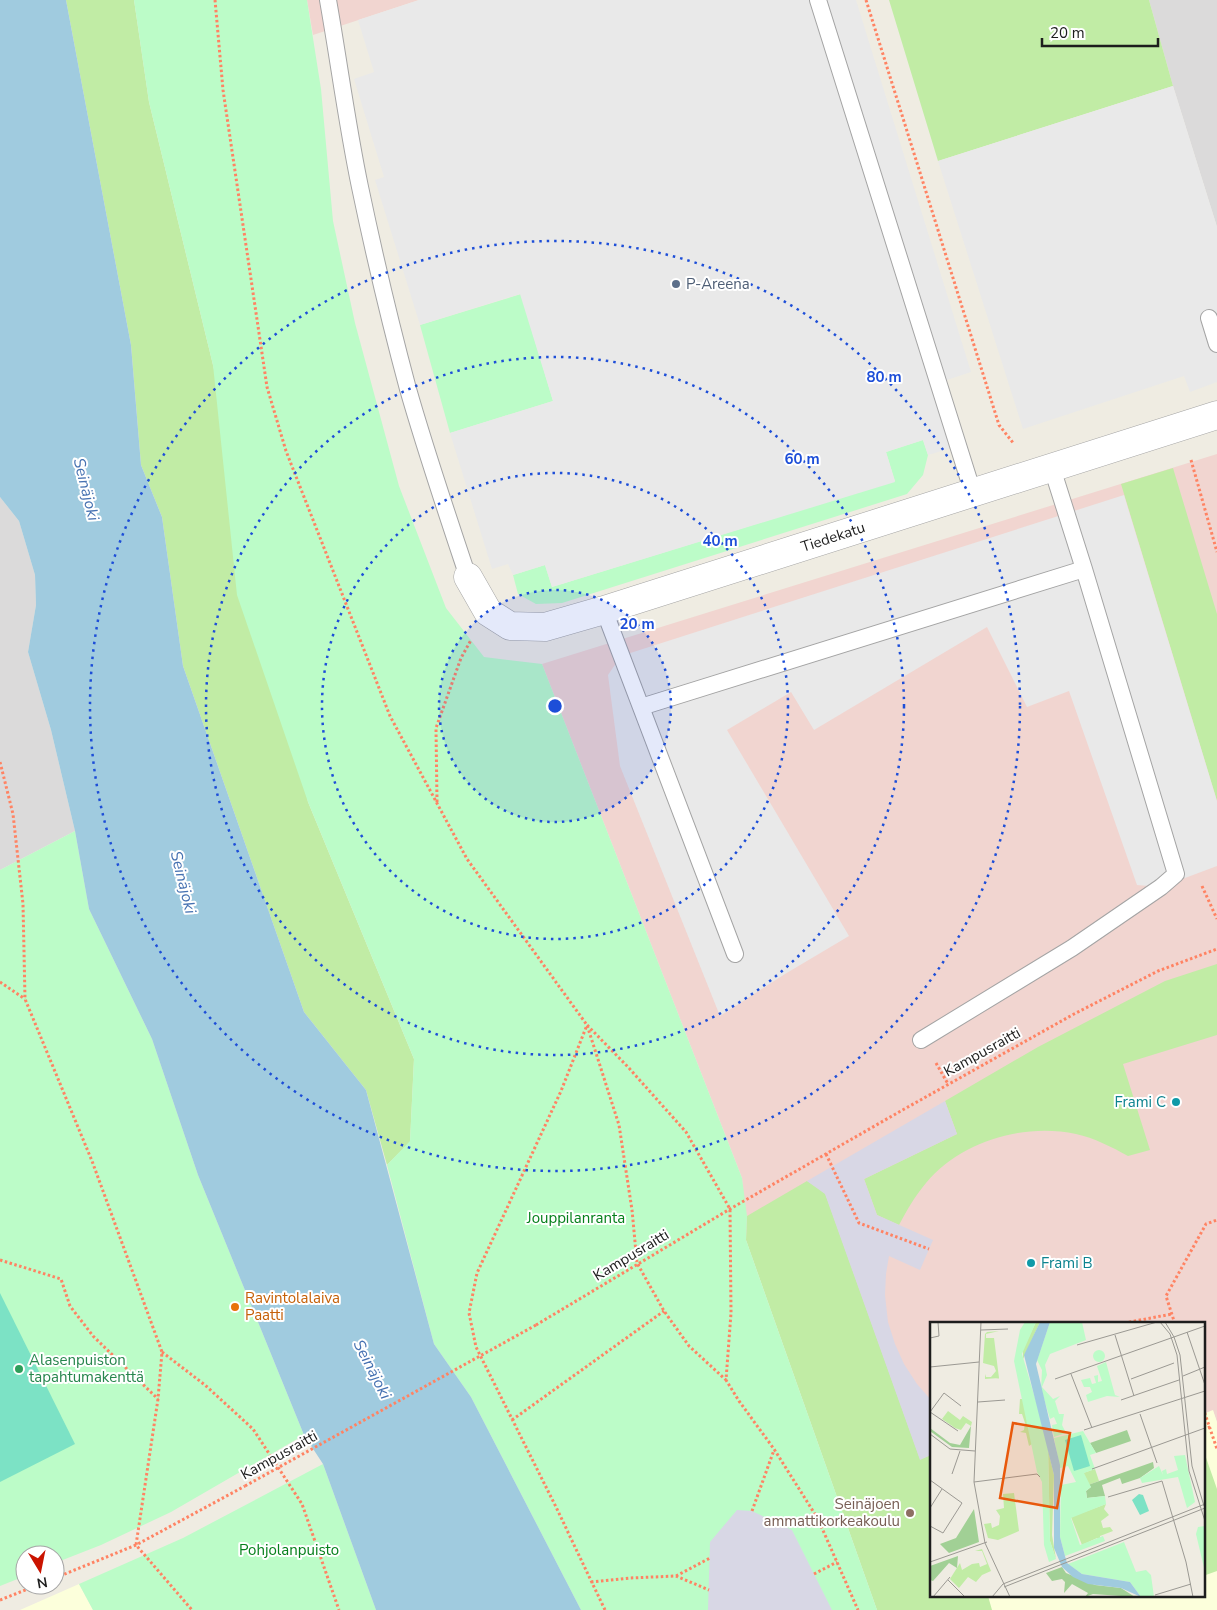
<svg xmlns="http://www.w3.org/2000/svg" width="1217" height="1610" viewBox="0 0 1217 1610" font-family="'Nunito Sans',sans-serif">
  <style>
    .residential { fill: #dbdada }
    .commercial { fill: #f1d5d0 }
    .education { fill: #fcffdb }
    .grass { fill: #c1eca5 }
    .park { fill: #bcfcc8 }
    .pitch { fill: #7ce2c5 }
    .parking { fill: #e9e9e9 }
    .plaza { fill: #d8d7e5 }
    .water { fill: #a0cbdf }
    .lines { fill: none; stroke-linecap: round; stroke-linejoin: round }
    .service-casing { stroke: #a4a4a4; stroke-width: 18 }
    .minor-casing { stroke: #a4a4a4; stroke-width: 29 }
    .path { stroke: #ff8363; stroke-width: 3; stroke-dasharray: 2.5 2.5; stroke-linecap: butt }
    .service { stroke: #fff; stroke-width: 16 }
    .minor { stroke: #fff; stroke-width: 28 }
    .path-bridge { stroke: #ff8363; stroke-width: 3; stroke-dasharray: 2.5 2.5; stroke-linecap: butt }
    .ring { fill: none; stroke: #1d4ed8; stroke-width: 2.5; stroke-dasharray: 2.5 5 }
    .service-dot { fill: #5c6f8a; stroke: #fff; stroke-width: 2 }
    .culture-dot { fill: #0f9aa8; stroke: #fff; stroke-width: 2 }
    .food-dot { fill: #e8710a; stroke: #fff; stroke-width: 2 }
    .leisure-dot { fill: #2e9e5b; stroke: #fff; stroke-width: 2 }
    .education-dot { fill: #8d6e63; stroke: #fff; stroke-width: 2 }
    .labels { text-anchor: middle; stroke-width: 4; stroke-linejoin: round; paint-order: stroke }
    .service-label { font-size: 15px; fill: #4e5e75; stroke: #fff; text-anchor: start }
    .street-label { font-size: 15px; fill: #1d1d1d; stroke: #fff }
    .culture-label { font-size: 15px; fill: #0d838f; stroke: #fff; text-anchor: end }
    .park-label { font-size: 15px; fill: #06801c; stroke: #fff }
    .food-label { font-size: 15px; fill: #c56008; stroke: #fff; text-anchor: start }
    .leisure-label { font-size: 15px; fill: #27864d; stroke: #fff; text-anchor: start }
    .education-label { font-size: 15px; fill: #785e54; stroke: #fff; text-anchor: end }
    .water-label { font-size: 16px; font-style: italic; fill: #4571b1; stroke: #fff }
    .inset-road { fill: none; stroke: #9b9993; stroke-width: 1 }
    .view { fill: #e8590c; fill-opacity: 0.15; stroke: #e8590c; stroke-width: 2.5 }
    .inset-edge { fill: none; stroke: #1d1d1d; stroke-width: 2.5 }
    .centre { fill: #1d4ed8; stroke: #fff; stroke-width: 2.5 }
    .ring-label { font-size: 15px; text-anchor: middle; font-weight: bold; fill: #1d4ed8; stroke: #fff; stroke-width: 4; stroke-linejoin: round; paint-order: stroke }
  </style>
  <rect width="100%" height="100%" fill="#efece2"/>
  <path class="residential" d="M 1149,0 L 1217,0 L 1217,227 L 1173,86 Z
    M 0,497 L 19,521 L 35,575 L 36,605 L 28,652 L 51,730 L 75,831 L 0,870 Z"/>
  <path class="commercial" d="M 307,0 L 419,0 L 313,35 Z
    M 1217,454 L 1217,1422 L 1213,1411 L 1203,1414 L 1203,1324 L 931,1324 L 931,1500 L 746,1240 L 742,1178 L 542,664 Z"/>
  <path class="education" d="M 1213,1410 L 1217,1422 L 1217,1610 L 877,1610 L 931,1596 L 1203,1596 L 1203,1414 Z
    M 79,1584 L 93,1610 L 20,1610 Z"/>
  <path class="grass" d="M 66,0 L 134,0 L 149,102 L 213,365 L 308,802 L 414,1059 L 410,1142 L 387,1165 L 366,1090 L 304,1012 L 183,666 L 162,517 L 141,465 L 131,345 Z
    M 889,0 L 1149,0 L 1173,86 L 938,161 Z
    M 1173,468 L 1217,614 L 1217,801 L 1121,484 Z
    M 1217,964 L 1217,1035 L 1123,1064 L 1150,1150 L 1128,1156 C 1112,1147 1094,1138 1076,1134 C 1023,1123 961,1141 926,1183 C 915,1196 907,1210 899,1225 L 877,1215 L 864,1179 L 957,1134 L 945,1101 L 1038,1047 L 1165,981 Z
    M 807,1181 L 825,1193 L 920,1459 L 931,1455 L 931,1596 L 988,1596 L 992,1610 L 877,1610 L 746,1240 L 747,1216 Z
    M 1203,1449 L 1217,1489 L 1217,1571 L 1203,1576 Z"/>
  <path class="park" d="M 134,0 L 307,0 L 321,89 L 333,221 L 355,323 L 399,486 L 446,608 L 484,657 L 542,664 L 742,1178 L 747,1216 L 746,1240 L 877,1610 L 581,1610 L 471,1397 L 434,1344 L 387,1165 L 410,1141 L 414,1059 L 308,802 L 237,595 L 213,365 L 149,102 Z
    M 521,294 L 553,401 L 450,433 L 420,325 Z
    M 923,440 L 928,455 L 923,475 L 907,494 L 562,603 L 536,604 L 518,594 L 513,575 L 545,565 L 552,587 L 895,481 L 886,452 Z
    M 75,831 L 89,909 L 152,1039 L 198,1175 L 304,1435 L 171,1512 L 101,1545 L 55,1563 L 55,1555 L 25,1555 L 25,1576 L 0,1586 L 0,870 Z
    M 323,1464 L 376,1610 L 93,1610 L 79,1584 L 183,1538 Z"/>
  <path class="pitch" d="M 0,1293 L 75,1444 L 0,1482 Z"/>
  <path class="parking" d="M 419,0 L 856,0 L 971,372 L 938,383 L 958,446 L 928,455 L 923,440 L 886,452 L 895,482 L 552,587 L 545,565 L 513,575 L 508,564 L 492,569 L 450,433 L 553,401 L 520,294 L 420,325 L 375,180 L 384,177 L 354,79 L 374,72 L 358,20 Z
    M 1173,86 L 1217,227 L 1217,382 L 1190,392 L 1184,376 L 1023,429 L 938,161 Z
    M 1124,495 L 1217,801 L 1217,866 L 1161,887 L 1137,885 L 1069,691 L 1027,707 L 987,627 L 814,730 L 791,692 L 727,730 L 849,936 L 785,974 L 720,1016 L 620,766 L 608,675 L 621,656 Z"/>
  <path class="plaza" d="M 945,1101 L 957,1134 L 864,1179 L 877,1215 L 933,1240 L 920,1270 L 889,1256 L 886,1274 L 885,1295 L 888,1322 L 895,1344 L 904,1364 L 917,1384 L 931,1400 L 931,1455 L 920,1460 L 825,1194 L 807,1181 Z
    M 737,1510 L 752,1511 L 792,1530 L 832,1610 L 708,1610 L 710,1542 Z"/>
  <path class="water" d="M 0,0 L 66,0 L 131,345 L 141,465 L 162,517 L 183,666 L 304,1012 L 366,1090 L 434,1344 L 471,1397 L 581,1610 L 376,1610 L 323,1464 L 304,1435 L 198,1175 L 152,1039 L 89,909 L 75,831 L 51,730 L 28,652 L 36,605 L 35,575 L 19,521 L 0,497 Z"/>
  <g class="lines">
    <defs>
      <path id="service" d="M 328,0 C 339,62 347,125 360,187 C 374,254 390,322 408,389 C 426,452 447,514 468,577
        M 818,0 L 973,493
        M 1209,318 L 1217,344
        M 604,610 L 735,954
        M 641,707 L 1084,569
        M 921,1040 L 1072,948 L 1161,887 L 1176,874 L 1084,569 L 1052,468"/>
      <path id="minor" d="M 468,577 L 488,612 L 510,626 L 545,627 L 604,610 L 1217,415"/>
    </defs>
    <use href="#service" class="service-casing"/>
    <use href="#minor" class="minor-casing"/>
    <path class="path" d="M 215,0 L 223,90 L 267,387 L 286,451 L 390,716 L 467,859 L 587,1025 L 619,1125 L 632,1210 L 637,1263 L 664,1311 L 689,1346 L 726,1380
      M 866,0 L 999,425 L 1014,444
      M 1191,460 L 1217,552
      M 0,762 L 13,814 L 23,904 L 25,999 L 92,1161 L 162,1352 L 158,1399 L 136,1545 L 192,1610
      M 437,802 L 436,728 L 461,658 L 471,640
      M 1202,886 L 1217,919
      M 0,982 L 25,999
      M 936,1063 L 948,1084
      M 826,1154 L 859,1223 L 929,1249
      M 0,1260 L 61,1279 L 70,1306 L 93,1336 L 158,1399
      M 1119,1324 L 1172,1314
      M 1175,1324 L 1166,1296 L 1206,1224 L 1217,1220
      M 536,1325 L 730,1209 L 899,1112 L 1074,1014 L 1158,971 L 1217,949
      M 162,1352 L 205,1385 L 253,1429 L 302,1504 L 339,1610
      M 1203,1408 L 1217,1449
      M 512,1420 L 664,1311
      M 1203,1429 L 1210,1427
      M 752,1511 L 774,1450
      M 814,1574 L 837,1562
      M 676,1576 L 710,1558
      M 55,1578 L 136,1545 L 245,1486
      M 591,1582 L 630,1578 L 676,1576 L 709,1590
      M 0,1600 L 38,1585
      M 605,1610 L 556,1507 L 476,1347 L 469,1313 L 477,1273 L 561,1091 L 587,1025 L 628,1067 L 686,1132 L 730,1209 L 731,1313 L 726,1380 L 739,1401 L 774,1449 L 818,1519 L 858,1610"/>
    <use href="#service" class="service"/>
    <use href="#minor" class="minor"/>
    <path class="path-bridge" d="M 245,1486 L 536,1325"/>
  </g>
  <circle cx="555" cy="706" r="116" fill="#1d4ed8" fill-opacity=".12"/>
  <g class="ring">
    <circle cx="555" cy="706" r="116"/>
    <circle cx="555" cy="706" r="233"/>
    <circle cx="555" cy="706" r="349"/>
    <circle cx="555" cy="706" r="465"/>
  </g>
  <circle class="service-dot" cx="676" cy="284" r="5"/>
  <g class="culture-dot">
    <circle cx="1176" cy="1102" r="5"/>
    <circle cx="1031" cy="1263" r="5"/>
  </g>
  <circle class="food-dot" cx="235" cy="1307" r="5"/>
  <circle class="leisure-dot" cx="19" cy="1369" r="5"/>
  <circle class="education-dot" cx="910" cy="1513" r="5"/>
  <g class="labels">
    <g class="service-label">
      <text x="686" y="289">P-Areena</text>
    </g>
    <g class="street-label">
      <text transform="translate(833 537) rotate(-18)" y="5">Tiedekatu</text>
      <text transform="translate(982 1052) rotate(-29)" y="5">Kampusraitti</text>
      <text transform="translate(631 1255) rotate(-31)" y="5">Kampusraitti</text>
      <text transform="translate(279 1455) rotate(-29)" y="5">Kampusraitti</text>
    </g>
    <g class="culture-label">
      <text x="1166" y="1107">Frami C</text>
      <text x="1041" y="1268" text-anchor="start">Frami B</text>
    </g>
    <g class="park-label">
      <text x="576" y="1223">Jouppilanranta</text>
      <text x="289" y="1555">Pohjolanpuisto</text>
    </g>
    <g class="food-label">
      <text x="245" y="1303">Ravintolalaiva<tspan x="245" dy="17">Paatti</tspan></text>
    </g>
    <g class="leisure-label">
      <text x="29" y="1365">Alasenpuiston<tspan x="29" dy="17">tapahtumakenttä</tspan></text>
    </g>
    <g class="education-label">
      <text x="900" y="1509">Seinäjoen<tspan x="900" dy="17">ammattikorkeakoulu</tspan></text>
    </g>
    <g class="water-label">
      <text transform="translate(87 489) rotate(76)" y="6">Seinäjoki</text>
      <text transform="translate(184 882) rotate(76)" y="6">Seinäjoki</text>
      <text transform="translate(373 1369) rotate(63)" y="6">Seinäjoki</text>
    </g>
  </g>
  <g transform="translate(930 1322)">
    <rect width="275" height="275" fill="#efece2"/>
    <path d="M 106,0 L 110,0 L 93,37 L 93,27 ZM 69,9 L 56,12 L 56,16 L 64,16 L 70,64 L 69,56 L 55,57 L 55,52 L 56,55 L 61,55 L 66,49 L 64,44 L 53,41 L 55,12 L 57,10 ZM 90,77 L 95,77 L 102,122 L 99,124 L 96,111 L 90,110 L 94,108 L 95,101 L 92,92 L 89,92 ZM 18,89 L 30,98 L 33,94 L 42,100 L 41,104 L 36,101 L 31,108 L 25,106 L 12,97 ZM 118,128 L 124,153 L 122,213 L 126,237 L 120,219 ZM 165,147 L 169,159 L 158,163 L 153,151 ZM 84,171 L 89,209 L 68,218 L 58,216 L 54,202 L 61,201 L 62,206 L 69,203 L 70,194 L 66,188 L 74,186 L 73,172 ZM 176,182 L 174,187 L 179,193 L 171,199 L 173,206 L 180,205 L 183,209 L 170,214 L 170,218 L 167,216 L 152,223 L 141,195 ZM 52,227 L 61,249 L 52,253 L 46,260 L 38,255 L 29,266 L 20,257 L 30,241 L 32,248 L 42,242 L 49,241 L 50,245 L 57,242 L 52,229 L 45,229 Z" fill="#c1eca5"/>
    <path d="M 41,104 L 39,126 L 22,125 L 0,109 L 0,106 L 20,121 L 30,123 ZM 197,108 L 201,119 L 166,131 L 160,121 ZM 223,140 L 224,146 L 210,156 L 192,162 L 190,156 L 172,163 L 175,174 L 157,176 L 156,169 L 161,165 L 158,163 ZM 44,187 L 49,220 L 19,231 L 10,222 L 26,216 ZM 28,234 L 27,246 L 19,241 L 3,259 L 0,258 L 0,244 ZM 132,245 L 136,251 L 165,263 L 191,266 L 205,275 L 163,272 L 155,275 L 158,271 L 142,262 L 134,271 L 135,260 L 132,257 L 122,259 L 116,251 Z" fill="#a1d095"/>
    <path d="M 95,0 L 106,0 L 92,32 L 118,120 L 120,219 L 126,237 L 119,240 L 114,223 L 112,160 L 107,150 L 84,39 L 90,8 ZM 120,0 L 152,0 L 156,18 L 120,32 L 115,43 L 117,53 L 112,65 L 123,77 L 130,74 L 125,79 L 129,92 L 134,92 L 132,103 L 136,111 L 124,115 L 122,103 L 127,102 L 124,95 L 120,97 L 111,67 L 112,48 L 107,38 ZM163 34a6 6 0 1 1 12 0a6 6 0 1 1-12 0ZM 176,40 L 185,73 L 190,75 L 177,74 L 158,80 L 156,73 L 162,70 L 160,65 L 154,65 L 151,58 L 160,56 L 162,62 L 166,61 L 164,54 L 168,53 L 168,60 L 172,59 L 167,44 ZM 153,109 L 166,131 L 160,133 L 165,147 L 154,151 L 161,165 L 156,169 L 157,176 L 175,174 L 176,182 L 141,196 L 150,223 L 173,214 L 175,219 L 135,234 L 130,215 L 131,163 L 146,160 L 138,144 L 130,146 L 124,116 ZM 255,133 L 265,180 L 257,186 L 248,155 L 212,161 L 210,156 L 229,144 L 233,153 L 232,149 L 236,147 L 237,152 L 248,148 L 244,134 ZM 275,204 L 275,250 L 266,212 L 268,205 ZM 194,220 L 206,250 L 216,248 L 221,253 L 224,275 L 211,275 L 200,260 L 152,252 L 138,242 Z" fill="#bcfcc8"/>
    <path d="M 151,113 L 160,144 L 144,149 L 135,118 ZM 209,172 L 213,173 L 219,189 L 210,193 L 202,178 Z" fill="#7ce2c5"/>
    <path d="M 110,0 L 120,0 L 106,42 L 130,143 L 130,215 L 135,234 L 137,241 L 152,252 L 200,260 L 211,275 L 191,266 L 158,262 L 143,255 L 132,245 L 124,226 L 124,153 L 94,33 Z" fill="#a0cbdf"/>
    <path class="inset-road" d="M 51,0 L 44,160 L 55,221 L 80,275M 230,0 L 240,12 L 247,33 L 259,149 L 275,199M 235,0 L 244,15 L 250,33 L 262,144 L 274,184M 51,8 L 78,7M 257,10 L 275,63M 185,13 L 204,74M 0,16 L 9,14 L 8,0M 147,23 L 227,0M 0,45 L 49,40M 141,52 L 162,106M 253,54 L 275,45M 125,57 L 275,4M 201,57 L 244,41M 191,78 L 249,58M 48,80 L 75,78M 0,90 L 14,71 L 31,84M 0,90 L 28,109M 210,92 L 227,141M 154,108 L 275,69M 0,112 L 20,127 L 45,129M 162,147 L 275,106M 22,152 L 30,129M 0,158 L 32,181 L 13,211 L 0,204M 44,160 L 107,152 L 110,155M 178,175 L 232,159 L 256,240 L 263,275M 0,186 L 12,167M 0,240 L 57,220M 18,258 L 35,275M 73,262 L 275,182M 74,265 L 275,186M 225,273 L 261,262M 3,275 L 20,255M 62,275 L 73,262"/>
    <path class="view" d="M 83,101 L 140,111 L 127,186 L 70,176 Z"/>
    <rect width="275" height="275" class="inset-edge"/>
  </g>
  <circle cx="555" cy="706" r="8" class="centre"/>
  <g class="ring-label">
    <text x="884" y="382">80 m</text>
    <text x="802" y="464">60 m</text>
    <text x="720" y="546">40 m</text>
    <text x="637" y="629">20 m</text>
  </g>
  <g transform="translate(40 1570) rotate(170)"><circle r="24" fill="#ffffff" stroke="#a5a5a5"/>
  <path d="M0-4L9 19L0 12L-9 19Z" fill="#ca1400"/>
  <text y="-8" font-size="14" font-weight="bold" text-anchor="middle" fill="#1d1d1d">N</text>
  </g>
  <path d="M1042 38v8h116v-8" fill="none" stroke="#1d1d1d" stroke-width="2.5"/>
  <text x="1050" y="38" font-size="15" fill="#1d1d1d" stroke="#ffffff" stroke-width="4" paint-order="stroke">20 m</text>
</svg>
